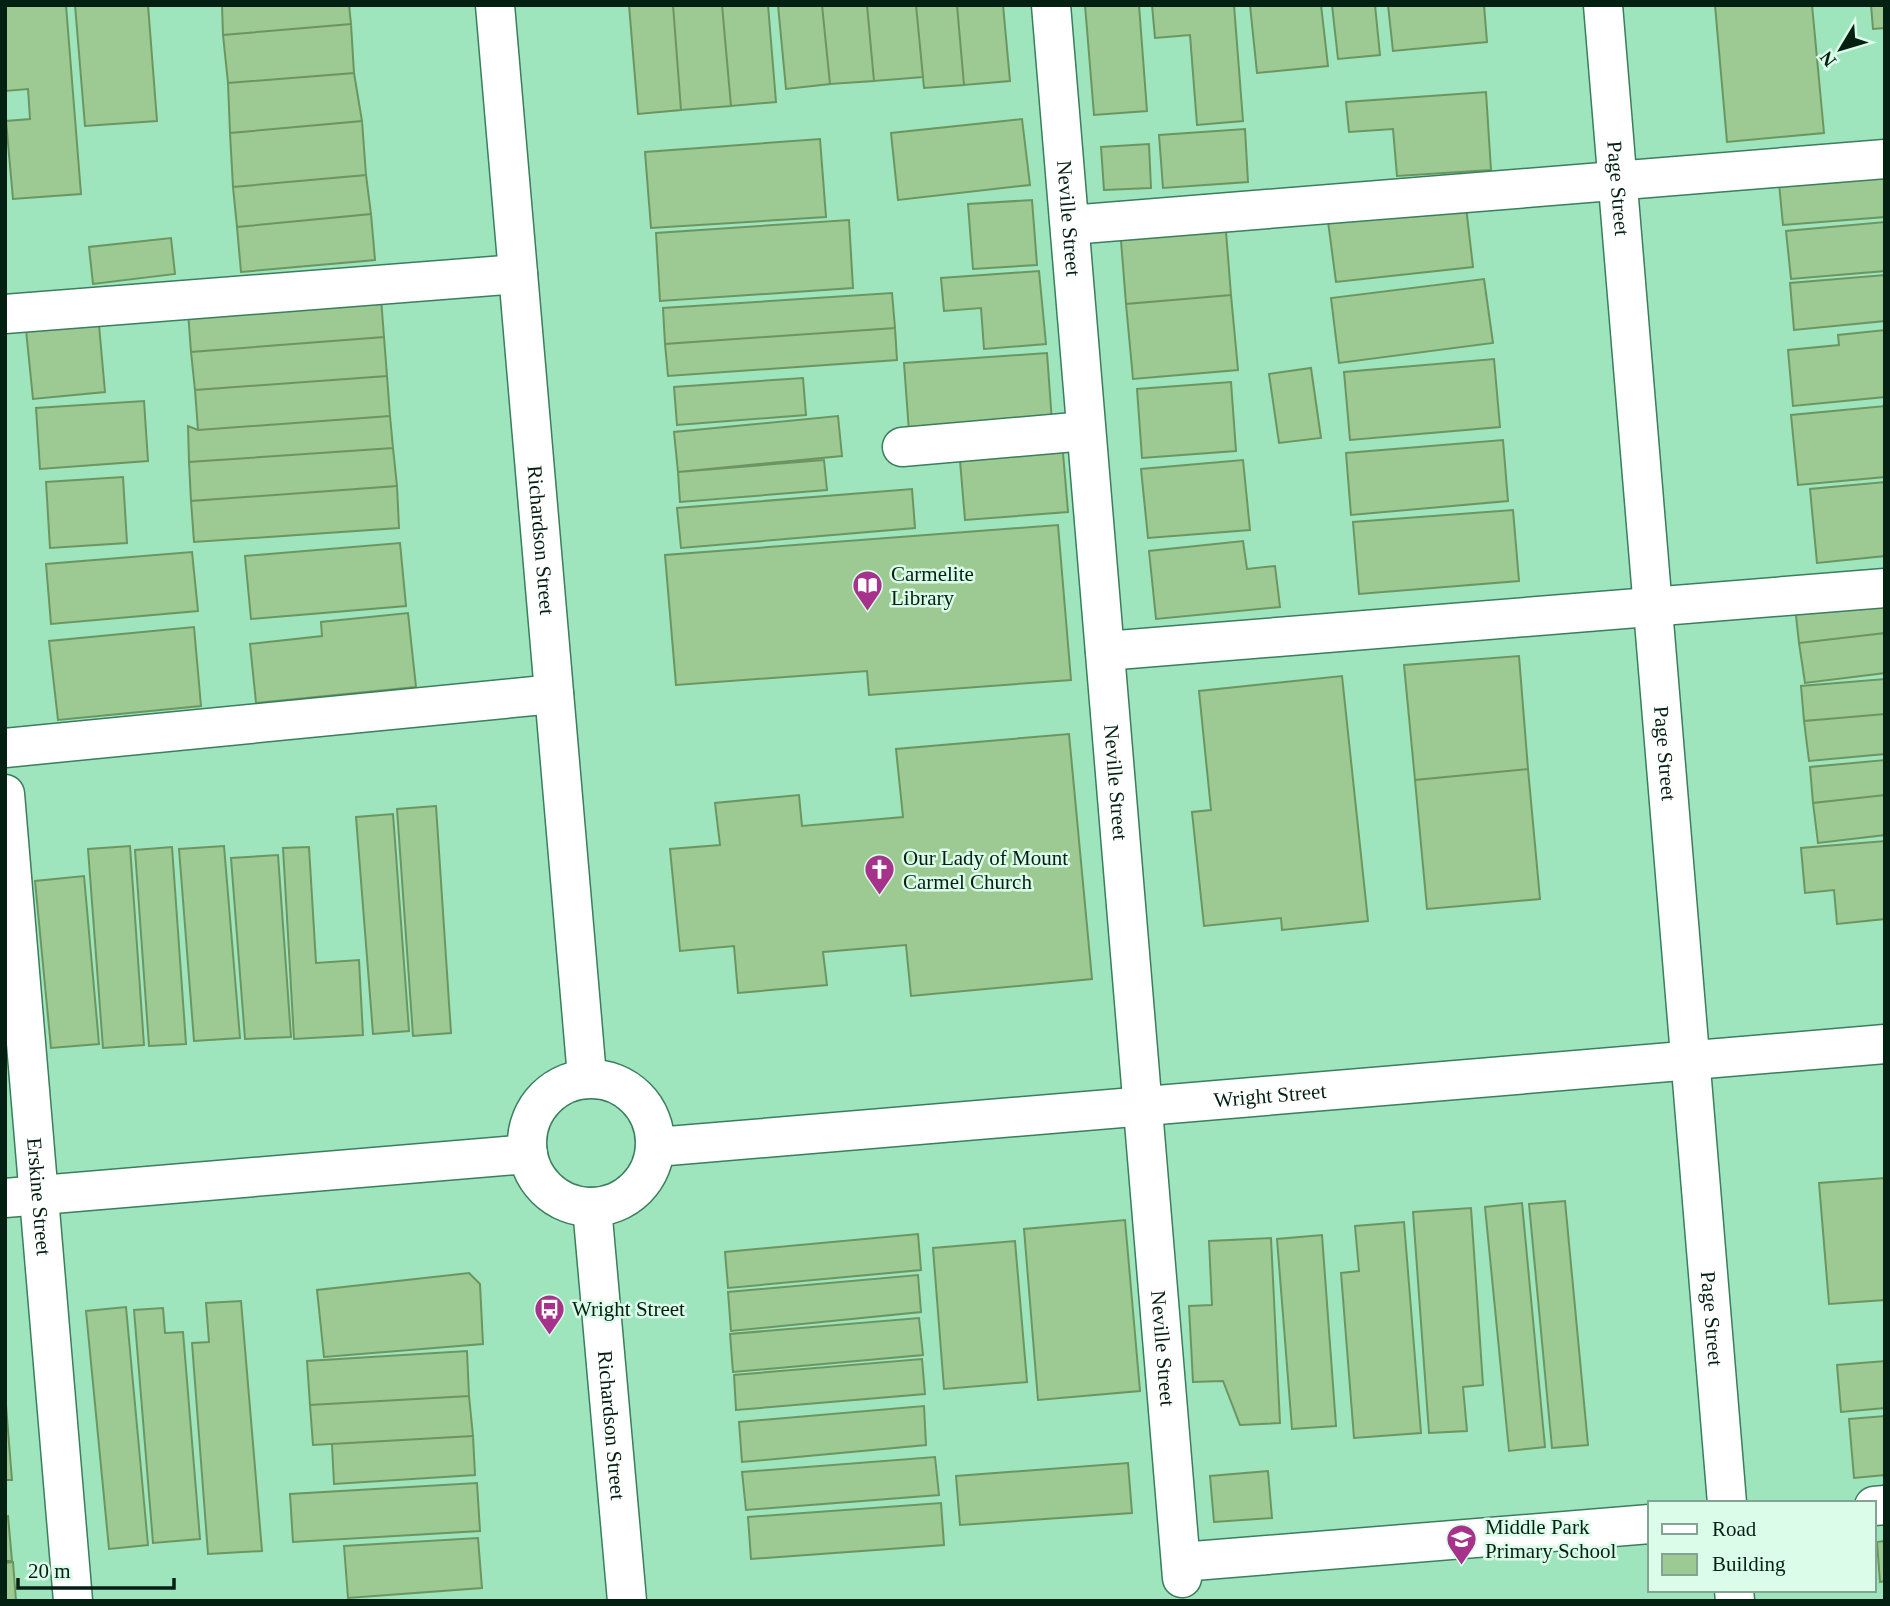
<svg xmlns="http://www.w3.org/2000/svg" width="1890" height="1606" viewBox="0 0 1890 1606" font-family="'Times New Roman',serif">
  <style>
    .building { fill: #9dc992; stroke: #6c9661; stroke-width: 2 }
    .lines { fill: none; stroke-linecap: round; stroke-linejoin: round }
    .minor-casing { stroke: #3a7e5c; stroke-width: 41 }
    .minor { stroke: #fff; stroke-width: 38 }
    .labels { text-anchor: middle; stroke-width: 5; stroke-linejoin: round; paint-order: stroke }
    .street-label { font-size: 21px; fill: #042013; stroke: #dafce8 }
    .poi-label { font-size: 21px; fill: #042013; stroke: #dafce8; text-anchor: start }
  </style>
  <rect width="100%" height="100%" fill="#9ee4bd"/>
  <path class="building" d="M 5,5 L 66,5 L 81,194 L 13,199 L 6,121 L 30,119 L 28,89 L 5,91 Z
    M 75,5 L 148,5 L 157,121 L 85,126 Z
    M 222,5 L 349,5 L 351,24 L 223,35 Z
    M 629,5 L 673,5 L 681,110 L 638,114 Z
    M 673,5 L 722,5 L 731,106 L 681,110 Z
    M 722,5 L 768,5 L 776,102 L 731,106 Z
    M 778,5 L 822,5 L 830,84 L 786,89 Z
    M 822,5 L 867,5 L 874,81 L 830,84 Z
    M 867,5 L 916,5 L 923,77 L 874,81 Z
    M 916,5 L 957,5 L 964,85 L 924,88 Z
    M 957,5 L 1003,5 L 1010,81 L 964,85 Z
    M 1085,5 L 1139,5 L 1147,111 L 1094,115 Z
    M 1152,5 L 1234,5 L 1243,121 L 1197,125 L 1190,35 L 1155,38 Z
    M 1250,5 L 1321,5 L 1328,66 L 1257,73 Z
    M 1332,5 L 1375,5 L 1380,55 L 1338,59 Z
    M 1388,5 L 1484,5 L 1487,42 L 1393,51 Z
    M 1715,5 L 1812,5 L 1824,133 L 1727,142 Z
    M 1871,5 L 1885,5 L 1885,28 L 1873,29 Z
    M 351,24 L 354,73 L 228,83 L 223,35 Z
    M 354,73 L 362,121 L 230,133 L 228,83 Z
    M 1486,92 L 1491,170 L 1397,176 L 1393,129 L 1349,132 L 1346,102 Z
    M 1022,119 L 1030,185 L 898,200 L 891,133 Z
    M 362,121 L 366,175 L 233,187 L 230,133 Z
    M 1245,129 L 1248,182 L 1163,188 L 1159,135 Z
    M 820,139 L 826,217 L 651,228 L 645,152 Z
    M 1149,144 L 1151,188 L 1104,190 L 1101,147 Z
    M 1885,165 L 1885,217 L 1783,225 L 1778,173 Z
    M 366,175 L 371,214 L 237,227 L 233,187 Z
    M 1465,198 L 1473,267 L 1336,282 L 1327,214 Z
    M 1032,200 L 1037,265 L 973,269 L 968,204 Z
    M 371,214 L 375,260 L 241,272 L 237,227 Z
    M 1225,219 L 1231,295 L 1126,304 L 1120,228 Z
    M 849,220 L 853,288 L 660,301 L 656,233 Z
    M 1885,222 L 1885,271 L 1791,279 L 1786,231 Z
    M 171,238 L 175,274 L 93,284 L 89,247 Z
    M 1039,271 L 1046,344 L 984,349 L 981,308 L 944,311 L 941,278 Z
    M 1885,275 L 1885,321 L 1794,330 L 1790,283 Z
    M 1484,279 L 1493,343 L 1339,363 L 1331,298 Z
    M 892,293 L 895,328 L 665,344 L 663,308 Z
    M 1231,295 L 1238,370 L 1133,379 L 1126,304 Z
    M 381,298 L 384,337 L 191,352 L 188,312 Z
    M 98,314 L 105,392 L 33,399 L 25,320 Z
    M 895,328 L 897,360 L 668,376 L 665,344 Z
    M 1885,330 L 1885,397 L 1793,406 L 1788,350 L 1839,345 L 1838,335 Z
    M 384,337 L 387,376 L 195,390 L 191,352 Z
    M 1047,353 L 1052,422 L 909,432 L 904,363 Z
    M 1494,359 L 1500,427 L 1350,440 L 1344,372 Z
    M 1311,368 L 1321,438 L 1279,443 L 1269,374 Z
    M 387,376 L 390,416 L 198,430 L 195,390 Z
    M 803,378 L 806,415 L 677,425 L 674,387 Z
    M 1231,382 L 1236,451 L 1142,458 L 1137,389 Z
    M 144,401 L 148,461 L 40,469 L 36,408 Z
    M 1885,406 L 1885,477 L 1798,485 L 1791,415 Z
    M 390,416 L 393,448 L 189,462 L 188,426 L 198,430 Z
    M 838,416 L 842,456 L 678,472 L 674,432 Z
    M 1503,440 L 1508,501 L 1351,515 L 1346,453 Z
    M 1062,441 L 1068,512 L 965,520 L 959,449 Z
    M 393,448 L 397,486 L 191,501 L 189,462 Z
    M 824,460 L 827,490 L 680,502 L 678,472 Z
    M 1243,460 L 1250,530 L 1148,538 L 1141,469 Z
    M 123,477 L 127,543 L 50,548 L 46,482 Z
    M 1885,482 L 1885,556 L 1817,563 L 1810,489 Z
    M 397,486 L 399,528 L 194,542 L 191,501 Z
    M 912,489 L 915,528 L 681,548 L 677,508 Z
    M 1513,510 L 1519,581 L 1359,594 L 1353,522 Z
    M 1058,525 L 1071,680 L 869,695 L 867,671 L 676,685 L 665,555 Z
    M 1243,541 L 1247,569 L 1275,566 L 1280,607 L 1156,619 L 1149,551 Z
    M 400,543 L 406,606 L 251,619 L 245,556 Z
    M 192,552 L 198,611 L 51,624 L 46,564 Z
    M 1885,595 L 1885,633 L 1799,643 L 1795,606 Z
    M 408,613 L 416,687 L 256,703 L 250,644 L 322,636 L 321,622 Z
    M 194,627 L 201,706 L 58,720 L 49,641 Z
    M 1885,633 L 1885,673 L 1805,683 L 1799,643 Z
    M 1519,656 L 1528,769 L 1415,780 L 1404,665 Z
    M 1342,676 L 1368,921 L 1282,930 L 1281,918 L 1204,926 L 1192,812 L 1211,810 L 1199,691 Z
    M 1885,679 L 1885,714 L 1804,721 L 1801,686 Z
    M 1885,714 L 1885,754 L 1809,761 L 1804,721 Z
    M 1069,734 L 1092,979 L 911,996 L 906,945 L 823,952 L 827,985 L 738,993 L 734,946 L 680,951 L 670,849 L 720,845 L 715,803 L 799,795 L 802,826 L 903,817 L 896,749 Z
    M 1885,760 L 1885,795 L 1813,803 L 1810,767 Z
    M 1528,769 L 1540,899 L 1427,909 L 1415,780 Z
    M 1885,795 L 1885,835 L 1818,843 L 1813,803 Z
    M 436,806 L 451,1033 L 413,1036 L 397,809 Z
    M 393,814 L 409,1031 L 373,1034 L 356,817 Z
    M 1885,841 L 1885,919 L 1837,924 L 1834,890 L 1805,893 L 1801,848 Z
    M 130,846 L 144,1045 L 103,1048 L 88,849 Z
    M 224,846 L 240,1038 L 194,1041 L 179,849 Z
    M 172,847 L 186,1044 L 149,1046 L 135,850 Z
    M 309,847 L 316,963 L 359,960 L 363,1035 L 294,1039 L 283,848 Z
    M 278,855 L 291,1037 L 245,1039 L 231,858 Z
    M 84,876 L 99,1044 L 51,1048 L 35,881 Z
    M 1885,1178 L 1885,1300 L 1829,1304 L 1819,1183 Z
    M 1565,1201 L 1588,1445 L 1552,1448 L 1529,1204 Z
    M 1522,1203 L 1545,1447 L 1509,1451 L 1485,1207 Z
    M 1471,1208 L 1483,1385 L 1463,1387 L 1467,1431 L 1429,1433 L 1413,1212 Z
    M 1125,1220 L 1140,1391 L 1038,1400 L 1024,1229 Z
    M 1404,1222 L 1421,1433 L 1354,1438 L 1341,1273 L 1359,1271 L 1355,1226 Z
    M 918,1234 L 921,1270 L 728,1288 L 725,1252 Z
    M 1322,1235 L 1336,1426 L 1292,1429 L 1277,1239 Z
    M 1271,1238 L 1280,1423 L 1240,1425 L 1223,1381 L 1193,1382 L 1189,1306 L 1212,1305 L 1209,1241 Z
    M 1015,1241 L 1027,1382 L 944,1389 L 933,1248 Z
    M 469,1273 L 480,1284 L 483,1344 L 324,1357 L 317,1290 Z
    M 918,1275 L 921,1312 L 731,1331 L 728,1292 Z
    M 241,1301 L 262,1551 L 208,1554 L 192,1343 L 209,1342 L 206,1303 Z
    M 126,1307 L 148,1545 L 109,1549 L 86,1311 Z
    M 163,1308 L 165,1333 L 183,1332 L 200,1539 L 153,1543 L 134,1310 Z
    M 919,1318 L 923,1355 L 733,1372 L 730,1334 Z
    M 467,1351 L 469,1396 L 310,1405 L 307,1361 Z
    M 922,1359 L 925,1394 L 736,1410 L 734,1375 Z
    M 1885,1361 L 1885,1408 L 1841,1412 L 1837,1365 Z
    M 5,1393 L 12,1480 L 5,1480 Z
    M 469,1396 L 473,1436 L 313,1445 L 310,1405 Z
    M 924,1406 L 926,1445 L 742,1462 L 739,1422 Z
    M 1885,1416 L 1885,1475 L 1854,1478 L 1849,1419 Z
    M 473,1436 L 475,1475 L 334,1484 L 332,1444 Z
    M 935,1457 L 939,1495 L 746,1510 L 742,1472 Z
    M 1128,1463 L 1132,1513 L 960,1525 L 956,1476 Z
    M 1268,1471 L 1272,1518 L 1214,1522 L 1210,1476 Z
    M 477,1483 L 480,1531 L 293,1542 L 290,1494 Z
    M 941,1503 L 944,1545 L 751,1559 L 748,1517 Z
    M 8,1516 L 12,1561 L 5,1561 L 5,1517 Z
    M 478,1538 L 482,1588 L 348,1598 L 344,1546 Z
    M 1885,1541 L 1885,1581 L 1880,1582 L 1877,1542 Z
    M 13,1562 L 16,1601 L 5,1601 L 5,1563 Z"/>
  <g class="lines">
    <defs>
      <g id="minor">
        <path id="s1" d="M 495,5 L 587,1077"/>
        <path id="s2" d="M 1051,5 L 1182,1578"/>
        <path id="s3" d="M 1603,5 L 1727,1503"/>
        <path d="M 1070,225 L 1885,159"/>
        <path d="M 5,314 L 518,274"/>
        <path d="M 902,447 L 1086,431"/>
        <path d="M 1105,651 L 1885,588"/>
        <path d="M 5,748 L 554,694"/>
        <path id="s4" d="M 5,794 L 73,1601"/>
        <circle cx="591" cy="1143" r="64"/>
        <path id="s5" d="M 656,1147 L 1885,1044"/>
        <path d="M 5,1198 L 528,1154"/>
        <path id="s6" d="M 592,1207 L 627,1601"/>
        <path d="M 1874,1506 L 1885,1505"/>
        <path d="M 1181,1562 L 1650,1524"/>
        <path d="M 1734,1590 L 1735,1601"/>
      </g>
    </defs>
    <use href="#minor" class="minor-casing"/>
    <use href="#minor" class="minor"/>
  </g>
  <defs>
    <symbol id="library-pin" viewBox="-11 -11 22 30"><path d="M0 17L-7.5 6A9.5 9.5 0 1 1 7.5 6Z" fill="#a7328b" stroke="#dafce8"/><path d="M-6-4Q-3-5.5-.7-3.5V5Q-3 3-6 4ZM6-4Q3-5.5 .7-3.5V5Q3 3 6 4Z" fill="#fff"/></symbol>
    <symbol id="church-pin" viewBox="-11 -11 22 30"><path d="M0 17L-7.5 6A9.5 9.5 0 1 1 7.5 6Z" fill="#a7328b" stroke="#dafce8"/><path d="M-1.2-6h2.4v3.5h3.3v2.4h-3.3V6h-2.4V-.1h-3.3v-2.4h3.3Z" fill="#fff"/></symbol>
    <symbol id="bus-pin" viewBox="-11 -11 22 30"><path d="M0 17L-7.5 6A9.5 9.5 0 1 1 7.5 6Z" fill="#a7328b" stroke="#dafce8"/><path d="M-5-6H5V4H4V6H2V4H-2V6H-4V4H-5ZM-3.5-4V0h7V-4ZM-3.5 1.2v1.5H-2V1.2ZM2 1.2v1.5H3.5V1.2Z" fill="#fff"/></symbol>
    <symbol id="school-pin" viewBox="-11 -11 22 30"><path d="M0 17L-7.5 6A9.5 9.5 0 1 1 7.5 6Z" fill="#a7328b" stroke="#dafce8"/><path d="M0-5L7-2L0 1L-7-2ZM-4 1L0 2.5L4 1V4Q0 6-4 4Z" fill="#fff"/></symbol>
  </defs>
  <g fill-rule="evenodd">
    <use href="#library-pin" x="850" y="568" width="35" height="47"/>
    <use href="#church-pin" x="862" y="852" width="35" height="47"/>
    <use href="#bus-pin" x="532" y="1292" width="35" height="47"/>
    <use href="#school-pin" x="1444" y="1522" width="35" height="47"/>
  </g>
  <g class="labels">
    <g class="street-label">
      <text dy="7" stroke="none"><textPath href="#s3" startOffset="184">Page Street</textPath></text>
      <text dy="7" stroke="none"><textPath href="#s2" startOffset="214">Neville Street</textPath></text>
      <text dy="7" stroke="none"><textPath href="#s1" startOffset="537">Richardson Street</textPath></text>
      <text dy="7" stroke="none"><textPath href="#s3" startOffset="751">Page Street</textPath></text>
      <text dy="7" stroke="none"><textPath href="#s2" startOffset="780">Neville Street</textPath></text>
      <text dy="7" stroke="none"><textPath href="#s5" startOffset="616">Wright Street</textPath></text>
      <text dy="7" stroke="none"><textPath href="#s4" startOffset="404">Erskine Street</textPath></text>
      <text dy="7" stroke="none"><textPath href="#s3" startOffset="1318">Page Street</textPath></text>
      <text dy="7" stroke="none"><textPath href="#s2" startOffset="1348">Neville Street</textPath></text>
      <text dy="7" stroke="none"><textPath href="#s6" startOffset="219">Richardson Street</textPath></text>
    </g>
    <g class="poi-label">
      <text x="891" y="581">Carmelite<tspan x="891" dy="24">Library</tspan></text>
      <text x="903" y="865">Our Lady of Mount<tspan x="903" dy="24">Carmel Church</tspan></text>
      <text x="572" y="1316">Wright Street</text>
      <text x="1485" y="1534">Middle Park<tspan x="1485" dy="24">Primary School</tspan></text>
    </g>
  </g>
  <rect width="1890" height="1606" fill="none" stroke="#042013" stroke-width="14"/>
  <rect x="1648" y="1501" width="228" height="91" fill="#dafce8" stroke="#84a493" stroke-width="2"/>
  <rect x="1662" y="1524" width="35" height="10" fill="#ffffff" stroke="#84a493" stroke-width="2"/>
  <text x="1712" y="1536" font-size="21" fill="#042013">Road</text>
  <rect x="1662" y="1554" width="35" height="21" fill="#9dc992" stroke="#84a493" stroke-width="2"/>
  <text x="1712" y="1571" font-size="21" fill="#042013">Building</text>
  <g transform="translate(1841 49) rotate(232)" stroke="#dafce8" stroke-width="5" paint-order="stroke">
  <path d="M0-5L12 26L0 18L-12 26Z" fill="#042013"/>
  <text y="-10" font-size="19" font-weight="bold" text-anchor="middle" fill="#042013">N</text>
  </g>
  <path d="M18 1578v10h156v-10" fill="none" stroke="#042013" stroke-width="3.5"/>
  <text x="28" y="1578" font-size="21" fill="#042013" stroke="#dafce8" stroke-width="5" paint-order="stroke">20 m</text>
</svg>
